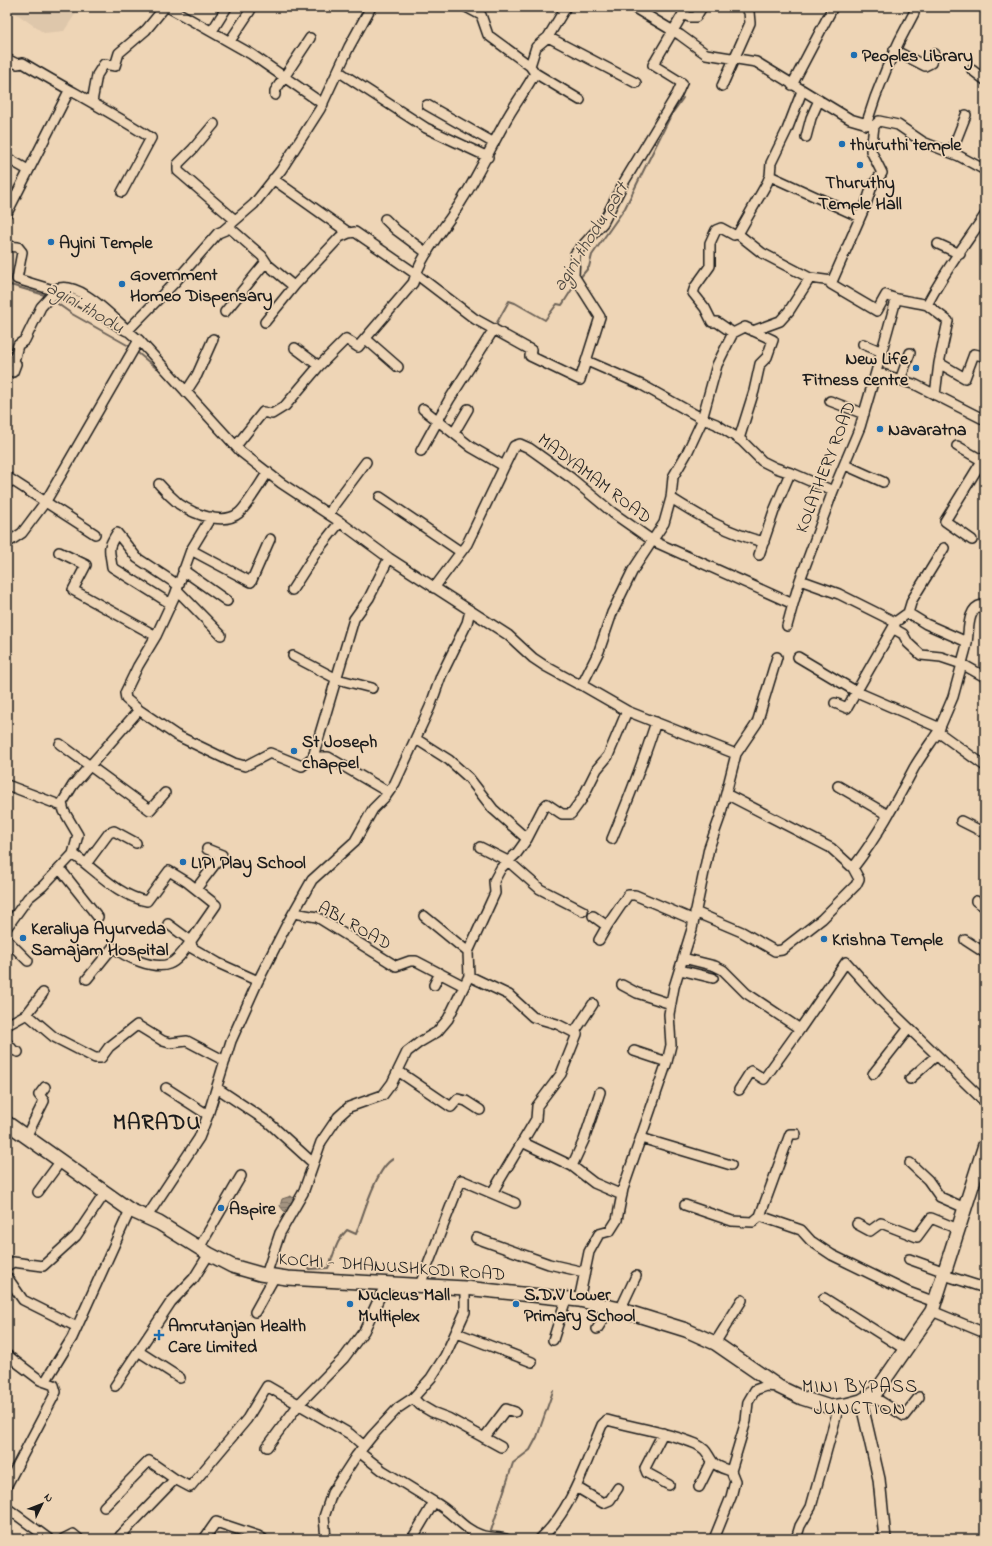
<svg xmlns="http://www.w3.org/2000/svg" width="992" height="1546" viewBox="0 0 992 1546" font-family="'Indie Flower',sans-serif">
  <style>
    .built { fill: #dec7ab }
    .water { fill: url(#water-rules); stroke: #6d6358 }
    .lines { fill: none; stroke-linecap: round; stroke-linejoin: round }
    .stream { stroke: #6d6358; stroke-width: 2 }
    .minor-casing { stroke: #1c1c1c; stroke-width: 12 }
    .major-casing { stroke: #1c1c1c; stroke-width: 14 }
    .highway-casing { stroke: #1c1c1c; stroke-width: 16 }
    .minor { stroke: #eed5b6; stroke-width: 9 }
    .major { stroke: #eed5b6; stroke-width: 11 }
    .highway { stroke: #eed5b6; stroke-width: 13 }
    .poi-dot { fill: #1f6fb2; stroke: #eed5b6; stroke-width: 1.5 }
    .labels { text-anchor: middle; stroke-width: 3.5; stroke-linejoin: round; paint-order: stroke }
    .poi-label { font-size: 18px; font-weight: bold; fill: #1c1c1c; stroke: #eed5b6; text-anchor: start }
    .street-label { font-size: 18px; fill: #1c1c1c; stroke: #eed5b6 }
    .water-label { font-size: 19px; font-style: italic; fill: #4b463f; stroke: #eed5b6 }
    .neighbourhood-label { font-size: 19px; letter-spacing: 1px; fill: #1c1c1c; stroke: #eed5b6 }
    .district-label { font-size: 22px; font-weight: bold; letter-spacing: 1px; fill: #1c1c1c; stroke: #eed5b6 }
  </style>
  <defs>
    <pattern id="water-rules" width="6" height="5" patternUnits="userSpaceOnUse"><rect width="6" height="5" fill="#a39380"/><path d="M0 2.5h6" fill="none" stroke="#847768"/></pattern>
  </defs>
  <rect width="100%" height="100%" fill="#eed5b6"/>
  <filter id="ink" filterUnits="userSpaceOnUse"><feTurbulence type="fractalNoise" baseFrequency=".025" numOctaves="2"/><feDisplacementMap in="SourceGraphic" scale="8" xChannelSelector="R" yChannelSelector="G"/><feConvolveMatrix kernelMatrix="1 2 1 2 8 2 1 2 1" color-interpolation-filters="sRGB"/></filter>
  <g filter="url(#ink)">
    <path class="built" d="M 7,7 L 80,7 L 64,31 L 44,33 Z"/>
    <path class="water" d="M 291,1196 L 296,1200 L 291,1212 L 284,1211 L 280,1206 L 282,1199 Z"/>
    <g class="lines">
      <path class="stream" d="M 579,279 L 589,267 L 592,255 L 625,208 L 671,115 L 683,98
        M 7,284 L 48,296
        M 51,299 L 72,314 L 129,346
        M 495,326 L 509,301 L 515,303 L 545,320 L 557,304 L 562,305 L 576,283
        M 138,353 L 156,368
        M 309,1269 L 328,1268 C 335,1253 335,1242 347,1230 L 356,1234 C 363,1216 376,1168 393,1159
        M 490,1534 L 513,1463 L 530,1450 L 537,1437 L 553,1391"/>
      <defs>
        <path id="minor" d="M 168,7 L 251,54 L 323,104
          M 466,7 L 481,15 L 488,35 L 530,66
          M 633,7 L 680,35 L 706,54 L 756,62 L 850,119 L 874,126 L 879,121 L 898,125 L 923,142 L 959,156 L 985,170
          M 683,14 L 689,17 L 696,17 L 702,7
          M 212,31 L 227,7
          M 548,37 L 636,83
          M 230,41 L 250,11
          M 894,50 L 925,66 L 931,63 L 934,54
          M 7,59 L 17,64 L 23,63 C 66,89 110,111 151,138 L 122,192
          M 972,70 L 985,80
          M 338,71 L 426,128 L 488,157
          M 535,73 L 580,100
          M 792,85 L 833,7
          M 722,86 L 750,23 L 749,12 L 745,7
          M 275,95 L 275,91 L 310,38
          M 92,102 L 97,75 L 104,64 L 115,66 L 119,53 L 146,30 L 165,7
          M 427,105 L 494,143
          M 214,124 L 193,149 L 178,164 L 178,171 L 235,220
          M 866,125 C 878,85 894,49 914,13 L 915,7
          M 874,126 L 871,151 L 882,173 L 872,186 L 866,204 L 831,284 L 877,311 L 886,295 C 898,301 913,301 927,305
          M 806,137 L 811,118 L 819,100
          M 951,153 L 966,115
          M 7,158 L 28,170
          M 770,176 L 860,217
          M 273,179 L 349,233
          M 7,213 L 69,91
          M 385,219 L 396,230 L 427,253
          M 224,230 L 254,204 L 281,170 L 320,109 L 349,47 L 371,7
          M 738,234 L 762,253 L 810,278 L 832,281
          M 938,244 L 960,254
          M 7,246 L 18,247 L 22,252 L 17,279 L 53,290 C 81,276 119,326 139,340 L 241,452 L 281,483 L 340,522 L 389,558 L 508,635 L 533,658 L 545,666 L 578,684 L 584,681 L 599,651 L 612,613 L 633,570 L 664,523 L 671,498 L 673,477 L 687,453 L 701,423 L 717,365 L 733,333 L 745,327 L 773,340 L 767,357 L 760,364 L 754,391 L 739,439
          M 225,312 L 265,263
          M 265,322 L 295,285
          M 753,331 L 780,321 L 789,311 L 810,278
          M 733,333 L 717,322 L 712,322 L 705,308 L 693,293 L 695,287 L 710,266 L 710,243 L 716,230 L 721,228 L 734,235 L 738,234 L 767,183 L 770,176 L 771,163 L 787,130 L 802,91
          M 366,339 L 398,367
          M 863,344 L 880,351
          M 295,348 L 319,366
          M 587,361 L 642,385 L 701,418 L 716,424 L 742,441 L 762,461 L 776,468 L 794,474 L 833,491
          M 939,363 L 965,378 L 974,354 L 983,356
          M 13,372 L 16,364 L 14,361 L 18,345 L 25,340 L 41,307 L 51,296 C 70,289 110,322 127,331 L 175,282 L 218,233 L 230,228 L 262,256 L 268,265 L 291,284 L 295,285 L 340,237 L 349,233 L 355,232 L 416,274 L 475,319 L 531,350 L 530,356 L 580,380 L 600,317 L 574,276 L 575,254 L 603,223 L 624,182 L 677,94 L 682,83 L 653,65 L 687,7
          M 876,372 L 896,300
          M 900,380 L 910,353
          M 186,392 L 197,375 L 213,339
          M 935,395 L 939,363 L 948,321 L 927,305 C 943,273 965,245 985,215
          M 830,401 L 864,414
          M 423,409 L 471,447 L 504,466
          M 454,433 L 468,409
          M 236,446 L 263,412 L 272,414 L 285,406 L 319,366 L 346,339 L 358,347 L 413,283 C 423,250 447,226 464,197 C 479,173 491,147 505,122 C 514,105 526,90 535,73 L 530,66 L 536,47 L 548,37 L 566,7
          M 957,446 L 983,461
          M 421,451 L 449,400 L 494,329
          M 845,465 L 883,482
          M 7,477 L 95,534
          M 159,484 C 165,491 172,498 179,504 C 194,514 223,526 239,513 C 247,506 261,482 268,472
          M 380,497 L 461,552
          M 671,498 C 701,517 729,534 764,542
          M 329,515 L 334,505 L 366,462
          M 211,517 L 191,550 L 175,595 L 156,636 L 138,666 L 125,693 L 126,699 L 139,710 L 176,735 L 234,763 L 245,766 L 270,753 L 302,766 L 313,757 L 328,757 L 388,792
          M 972,540 L 945,521 L 985,456
          M 7,543 L 22,533 L 46,501 L 139,340
          M 191,550 L 251,582 L 270,539
          M 59,552 L 86,565 L 73,590 L 156,636
          M 759,555 L 774,511 L 790,473
          M 183,570 L 227,601
          M 434,588 L 467,544 L 514,446 L 520,444 L 529,448 L 571,478 L 613,513 L 653,541 L 793,604 L 800,580
          M 177,590 L 221,635
          M 292,590 L 317,551 L 340,522
          M 171,604 L 112,567 C 110,549 106,550 117,533 L 137,558 L 178,585
          M 982,605 C 967,608 969,631 967,643 C 966,650 963,657 962,664 L 941,657 L 921,655 L 908,643 L 903,634 L 896,630 L 893,621 L 839,594 L 800,580 L 833,491 L 860,427 L 876,372 L 916,385 L 985,420
          M 908,613 L 912,600 L 944,548
          M 894,623 L 908,613 L 926,624 L 967,642
          M 787,626 L 793,604
          M 293,656 L 337,679 L 372,688
          M 798,657 L 857,692 L 940,728
          M 835,703 L 847,708 L 894,626
          M 938,732 L 953,697 L 962,664 L 985,677
          M 416,739 L 449,760 L 469,778 L 493,809 L 527,839
          M 60,744 L 150,810 L 165,793
          M 736,754 L 757,723 L 777,657
          M 313,757 L 354,619 L 369,598 L 389,558
          M 7,785 L 62,806
          M 838,786 L 888,815
          M 726,794 L 831,848 L 853,868 C 877,837 896,802 914,768 C 921,756 930,744 938,732 L 985,766
          M 961,821 L 985,833
          M 612,839 C 628,801 643,762 656,722
          M 480,847 L 508,861 L 540,889 L 583,911
          M 73,854 L 78,835 L 64,811 L 62,803 L 73,785 L 139,710
          M 86,864 L 109,833 L 114,831 L 136,843
          M 60,869 L 98,917
          M 196,889 L 222,855 L 207,849
          M 976,901 L 985,907
          M 695,912 L 742,932 L 775,951 L 782,950 L 822,919 L 856,885 L 859,879 L 853,868
          M 294,913 L 317,917 L 396,966 L 410,961 L 416,961 L 464,986
          M 424,916 L 468,952
          M 593,916 L 607,926 L 628,895 L 635,895 L 694,920
          M 7,927 L 28,898 L 43,886 L 73,854 C 97,871 118,896 147,901 L 169,871 L 187,882 L 216,905 L 191,941 L 192,948 L 218,963 L 258,981 L 286,926 L 312,880 L 355,841 L 373,809 L 386,796 L 395,783 L 430,707 L 441,676 L 467,623 L 470,611
          M 7,940 L 28,961
          M 599,940 L 607,926
          M 965,940 L 985,953
          M 683,958 L 715,966 L 723,970 L 746,993 L 800,1029 L 846,962 L 882,1002 L 985,1102
          M 680,970 L 713,978
          M 469,976 L 509,995 L 533,1017 L 557,1024 L 577,1034 L 561,1074 L 537,1106 L 536,1119 L 492,1193
          M 87,979 L 113,947 C 125,957 154,970 169,964 C 179,960 185,949 191,941 L 168,924
          M 434,985 L 440,973
          M 622,985 L 637,993 L 671,1004
          M 27,1014 L 43,993
          M 7,1025 L 27,1014 L 54,1037 L 95,1058 L 101,1058 L 109,1047 L 137,1025 L 163,1041 L 170,1043 L 187,1041 L 225,1061
          M 574,1033 L 593,1004
          M 7,1043 L 13,1050 L 18,1052
          M 634,1051 L 667,1062
          M 398,1071 L 451,1107 L 458,1099 L 466,1101 L 480,1110
          M 873,1074 L 909,1028
          M 910,1079 L 936,1056
          M 166,1088 L 208,1115
          M 217,1088 L 268,1122 L 313,1163
          M 739,1090 L 751,1071 L 764,1079 L 800,1029
          M 600,1092 L 584,1140 L 572,1166 L 594,1183 L 622,1195
          M 26,1137 L 44,1101 L 39,1095 L 45,1087
          M 641,1138 L 731,1165
          M 522,1142 L 572,1166
          M 910,1163 L 928,1180 L 940,1197 L 965,1208
          M 38,1192 L 60,1162
          M 685,1205 L 732,1221 L 753,1222 L 760,1216 L 801,1230 L 811,1241 L 832,1255 L 908,1292 L 935,1302
          M 760,1216 L 790,1134 L 796,1134
          M 146,1218 L 199,1138 L 208,1115 L 231,1041 L 258,981
          M 857,1224 L 870,1231 L 881,1223 L 917,1237 L 931,1218 L 958,1229
          M 476,1238 L 549,1264 L 584,1272
          M 199,1248 L 241,1176
          M 909,1259 L 945,1272
          M 7,1266 L 13,1262 L 43,1266 L 76,1236 L 105,1193
          M 266,1275 L 280,1233 L 303,1193 L 321,1142 L 338,1117 L 349,1107 L 383,1095 L 392,1083 L 407,1052 L 420,1042 L 437,1032 L 448,1019 L 469,976 L 468,952 L 495,893 L 494,881 L 501,868 L 517,853 L 527,839 L 543,808 L 547,804 L 562,814 L 571,814 L 582,799 L 597,769 L 608,756 L 627,711
          M 944,1275 L 985,1288
          M 7,1277 L 23,1300 L 77,1327
          M 420,1285 L 461,1180 L 515,1203
          M 824,1298 L 906,1350
          M 579,1300 L 589,1252 L 599,1234 L 610,1231 L 617,1220 L 623,1189 L 667,1062 L 671,1045 L 669,1014 L 674,987 L 692,929 L 709,848 L 720,817 L 736,754 L 627,711 L 580,684
          M 620,1310 L 636,1276
          M 932,1311 L 985,1333
          M 255,1312 L 275,1276
          M 597,1329 L 611,1307
          M 457,1333 L 532,1362
          M 553,1340 L 566,1299
          M 715,1343 L 742,1300
          M 138,1351 L 180,1378
          M 7,1355 L 40,1380 L 54,1385 L 56,1392 L 7,1485
          M 45,1382 L 72,1338 L 130,1210
          M 115,1386 L 171,1302 L 194,1278 L 209,1254
          M 872,1396 L 904,1416 L 919,1397
          M 413,1398 L 420,1405 L 432,1412 L 448,1418 L 501,1447
          M 663,1433 L 645,1468 L 647,1473 L 669,1485
          M 484,1438 L 506,1409 L 515,1412
          M 267,1447 L 299,1404 L 344,1358 L 364,1331 L 386,1283
          M 359,1452 L 382,1470 L 434,1502
          M 175,1479 L 190,1487 L 247,1419 L 267,1386 L 350,1434 L 364,1446
          M 576,1487 L 603,1503 L 610,1500 L 618,1488
          M 699,1487 L 712,1461
          M 104,1507 L 149,1461 L 175,1479 L 120,1536 L 123,1539
          M 7,1508 L 49,1539
          M 63,1539 L 73,1534 L 79,1539
          M 204,1539 L 216,1522 L 258,1536 L 263,1539
          M 326,1539 L 324,1517 L 332,1493 L 356,1456 L 372,1436 L 398,1408 L 413,1398 L 431,1378 L 445,1356 L 465,1312 L 465,1288
          M 412,1539 L 434,1502 C 451,1510 463,1530 481,1535 C 489,1538 498,1537 506,1539
          M 540,1539 C 572,1510 585,1464 602,1425 L 607,1420 C 636,1428 668,1432 696,1444 C 707,1450 706,1452 712,1461 C 716,1467 725,1469 731,1471
          M 714,1539 L 731,1497 L 735,1481 L 731,1471 L 746,1421 L 748,1402 L 755,1390 L 766,1386 L 778,1387
          M 796,1539 L 800,1526 L 811,1507 L 839,1406"/>
        <path id="major" d="M 861,1401 L 879,1479 L 885,1539"/>
        <path id="highway" d="M 7,1123 L 130,1210 L 159,1223 L 209,1254 L 232,1266 L 260,1274 L 287,1278 L 465,1288 L 579,1300 L 615,1308 L 686,1330 L 715,1343 L 779,1387 L 802,1398 L 830,1407 L 846,1405 L 861,1401 L 876,1392 L 932,1311 L 985,1145"/>
      </defs>
      <use href="#minor" class="minor-casing"/>
      <use href="#major" class="major-casing"/>
      <use href="#highway" class="highway-casing"/>
      <use href="#minor" class="minor"/>
      <use href="#major" class="major"/>
      <use href="#highway" class="highway"/>
    </g>
  </g>
  <g class="poi-dot">
    <circle cx="854" cy="55" r="4"/>
    <circle cx="842" cy="144" r="4"/>
    <circle cx="860" cy="165" r="4"/>
    <circle cx="51" cy="242" r="4"/>
    <circle cx="122" cy="284" r="4"/>
    <circle cx="916" cy="368" r="4"/>
    <circle cx="880" cy="429" r="4"/>
    <circle cx="294" cy="751" r="4"/>
    <circle cx="183" cy="862" r="4"/>
    <circle cx="23" cy="938" r="4"/>
    <circle cx="824" cy="939" r="4"/>
    <circle cx="221" cy="1208" r="4"/>
    <circle cx="350" cy="1304" r="4"/>
    <circle cx="516" cy="1304" r="4"/>
    <path d="M157 1329h4v4h4v4h-4v4h-4v-4h-4v-4h4z"/>
  </g>
  <g class="labels">
    <g class="poi-label">
      <text x="862" y="61">Peoples Library</text>
      <text x="850" y="150">thuruthi temple</text>
      <text x="860" y="188" text-anchor="middle">Thuruthy<tspan x="860" dy="21">Temple Hall</tspan></text>
      <text x="59" y="248">Ayini Temple</text>
      <text x="130" y="280">Government<tspan x="130" dy="21">Homeo Dispensary</tspan></text>
      <text x="908" y="364" text-anchor="end">New Life<tspan x="908" dy="21">Fitness centre</tspan></text>
      <text x="888" y="435">Navaratna</text>
      <text x="302" y="747">St Joseph<tspan x="302" dy="21">chappel</tspan></text>
      <text x="191" y="868">LIPI Play School</text>
      <text x="31" y="934">Keraliya Ayurveda<tspan x="31" dy="21">Samajam Hospital</tspan></text>
      <text x="832" y="945">Krishna Temple</text>
      <text x="229" y="1214">Aspire</text>
      <text x="358" y="1300">Nucleus Mall<tspan x="358" dy="21">Multiplex</tspan></text>
      <text x="524" y="1300">S.D.V Lower<tspan x="524" dy="21">Primary School</tspan></text>
      <text x="168" y="1331">Amrutanjan Health<tspan x="168" dy="21">Care Limited</tspan></text>
    </g>
    <g class="street-label">
      <text transform="translate(825 467) rotate(-69)" y="6">KOLATHERY ROAD</text>
      <text transform="translate(595 478) rotate(37)" y="6">MADYAMAM ROAD</text>
      <text transform="translate(355 925) rotate(29)" y="6">ABL ROAD</text>
      <text transform="translate(392 1266) rotate(4)" y="6">KOCHI - DHANUSHKODI ROAD</text>
    </g>
    <g class="water-label">
      <text transform="translate(589 236) rotate(-58)" y="7">agini thodu part</text>
      <text transform="translate(86 306) rotate(30)" y="7">agini thodu</text>
    </g>
    <g class="neighbourhood-label">
      <text x="860" y="1392">MINI BYPASS<tspan x="860" dy="22">JUNCTION</tspan></text>
    </g>
    <g class="district-label">
      <text x="157" y="1129">MARADU</text>
    </g>
  </g>
  <rect width="992" height="1546" fill="none" stroke="#eed5b6" stroke-width="24"/>
  <rect x="12" y="12" width="968" height="1522" fill="none" stroke="#1c1c1c" stroke-width="1.5" filter="url(#ink)"/>
  <g transform="translate(42 1504) rotate(47)" stroke="#eed5b6" stroke-width="3" paint-order="stroke">
  <path d="M0-3L7 15L0 10L-7 15Z" fill="#1c1c1c"/>
  <text y="-6" font-size="11" font-weight="bold" text-anchor="middle" fill="#1c1c1c">N</text>
  </g>
</svg>
